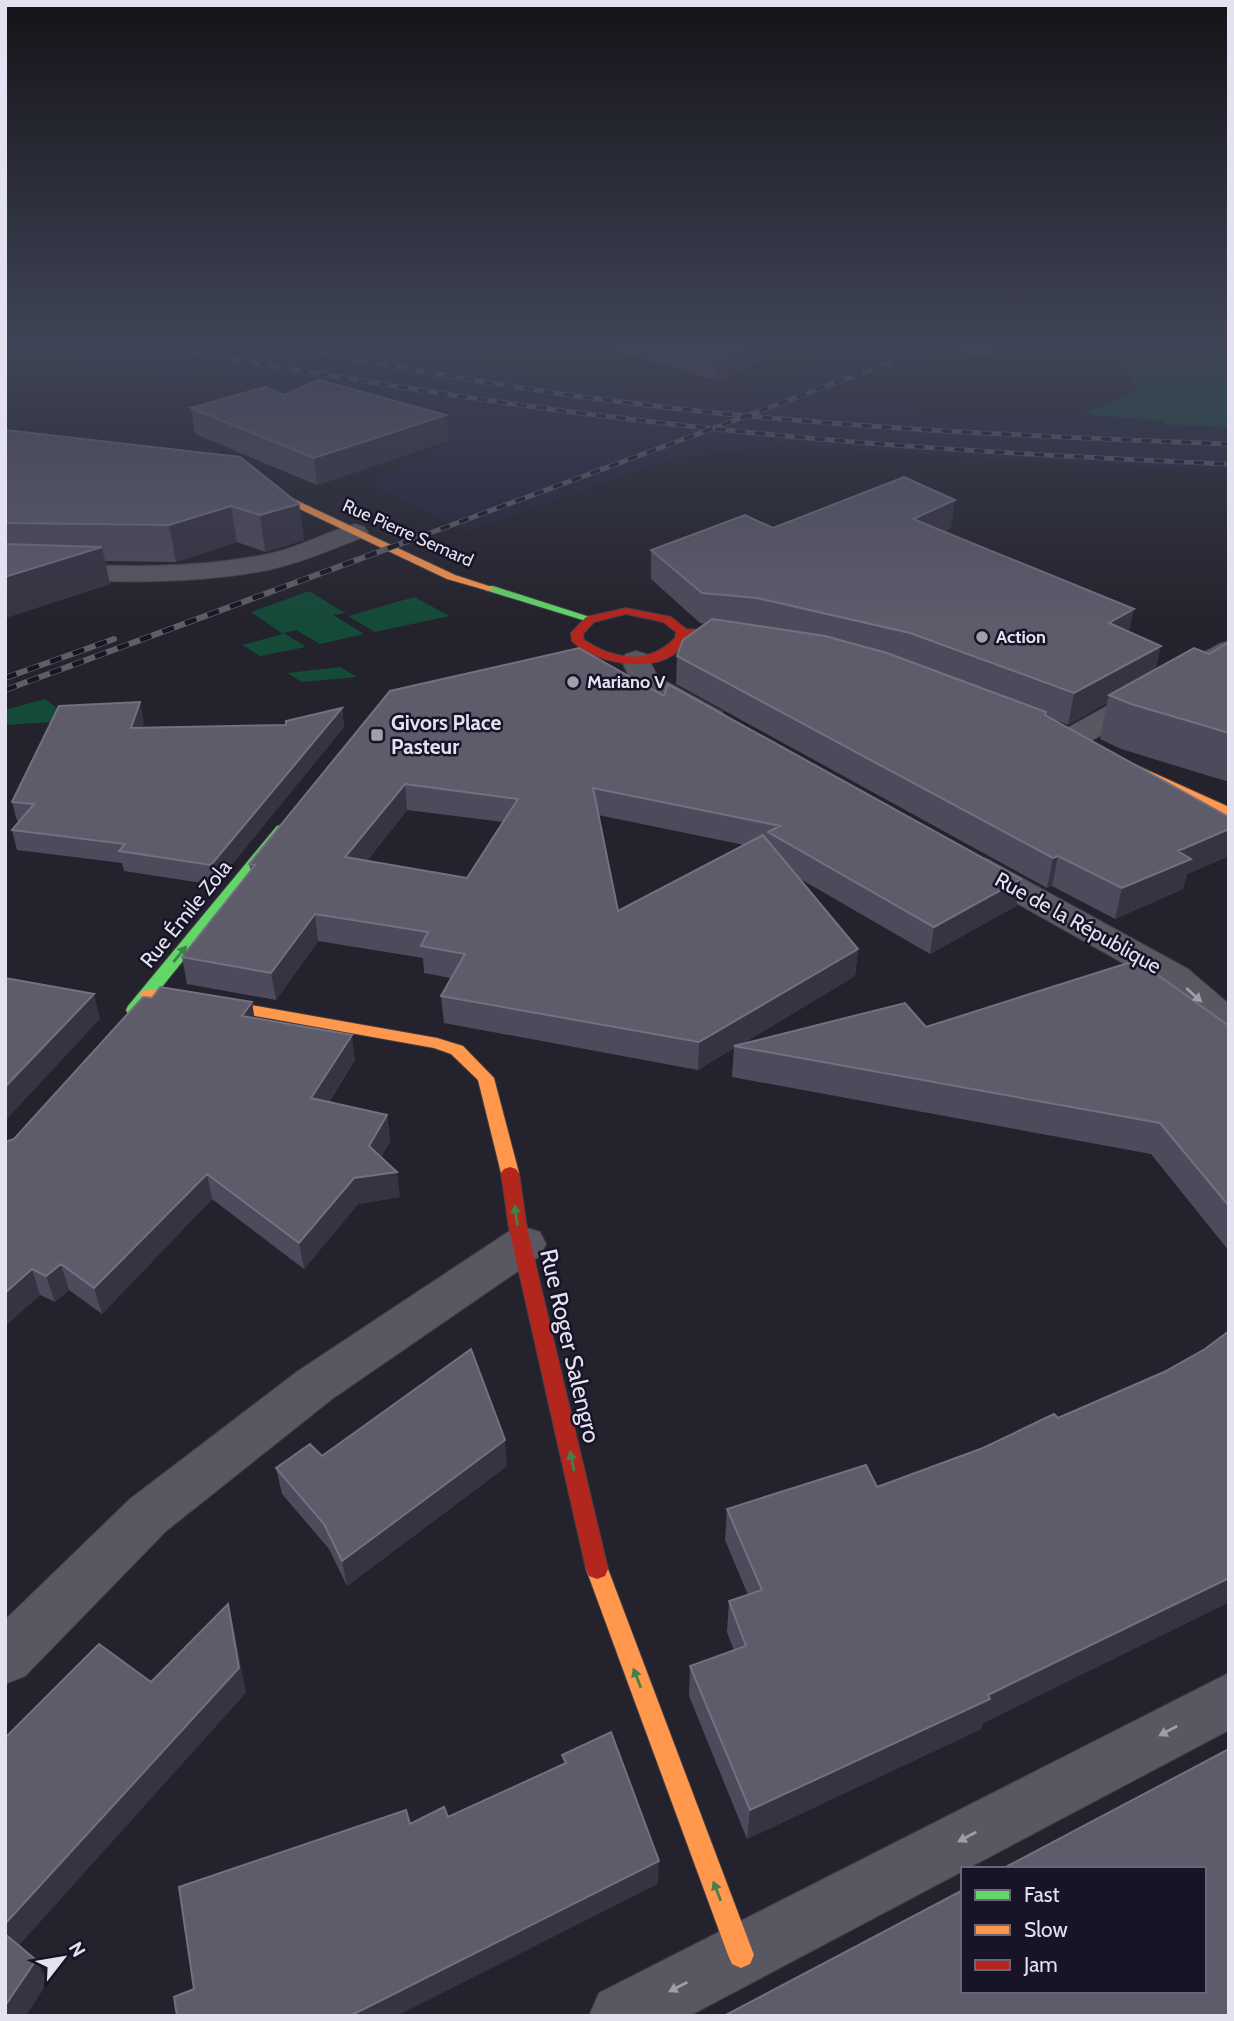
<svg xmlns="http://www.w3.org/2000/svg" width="1234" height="2021" viewBox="0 0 1234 2021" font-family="Cabin,sans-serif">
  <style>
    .built { fill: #27233b }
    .green { fill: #154a38 }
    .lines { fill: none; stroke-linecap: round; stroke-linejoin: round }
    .street-casing { stroke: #413f48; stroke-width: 2 }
    .fast-casing { stroke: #413f48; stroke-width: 2 }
    .slow-casing { stroke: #413f48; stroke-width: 2 }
    .jam-casing { stroke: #413f48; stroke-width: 2 }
    .street { fill: #595761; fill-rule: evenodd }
    .fast { fill: #63d668; fill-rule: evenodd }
    .slow { fill: #ff974d; fill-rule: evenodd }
    .jam { fill: #b3261e; fill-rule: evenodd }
    .rail-far1-casing { stroke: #5f5e64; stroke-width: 5 }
    .rail-casing { stroke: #5f5e64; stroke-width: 6 }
    .rail-far1 { stroke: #181427; stroke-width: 3.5; stroke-dasharray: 10; stroke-linecap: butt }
    .rail { stroke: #181427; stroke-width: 4.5; stroke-dasharray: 12; stroke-linecap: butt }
    .wall { fill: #4e4a5b; fill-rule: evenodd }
    .shaded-wall { fill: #373342 }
    .building { fill: #5e5b6b; stroke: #737080; stroke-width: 2; fill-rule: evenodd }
    .oneway { fill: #417f4b }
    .oneway2 { fill: #9e9ca8 }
    .poi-dot { fill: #a19fab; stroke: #181427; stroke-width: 2.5 }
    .labels { text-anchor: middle; stroke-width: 5; stroke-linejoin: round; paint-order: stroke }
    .far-street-label { font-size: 18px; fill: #e4e2f0; stroke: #181427 }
    .far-poi-label { font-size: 18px; font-weight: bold; fill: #e4e2f0; stroke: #181427; text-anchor: start }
    .poi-label { font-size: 21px; font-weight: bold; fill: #e4e2f0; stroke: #181427; text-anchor: start }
    .street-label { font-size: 21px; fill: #e4e2f0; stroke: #181427 }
    .near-street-label { font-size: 24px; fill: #e4e2f0; stroke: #181427 }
  </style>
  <rect width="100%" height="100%" fill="#24222c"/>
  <path class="built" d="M 12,342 L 355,342 L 529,377 L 711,404 L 891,342 L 961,342 L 821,397 L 954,414 L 1045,420 L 1060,410 L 1164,421 L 1167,425 L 1229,427 L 1229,470 L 1070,464 L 778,446 L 671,459 L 469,531 L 367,484 L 450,441 L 199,369 L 176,380 Z"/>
  <path class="green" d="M 1101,342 L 1229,342 L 1229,427 L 1166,425 L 1164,421 L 1084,414 L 1138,390 L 1121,362 Z
    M 309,591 L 345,613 L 333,615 L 364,634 L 320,644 L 296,630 L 284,633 L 306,647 L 260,656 L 242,645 L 283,634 L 251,612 Z
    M 414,597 L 450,616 L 375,632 L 348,616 Z
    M 340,667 L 357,677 L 302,682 L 287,673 Z
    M 45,699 L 71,718 L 68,721 L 5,725 L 5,710 Z"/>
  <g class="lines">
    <defs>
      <path id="street" d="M 947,342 C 961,341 983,338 993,351 L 983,357 L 950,346 Z
        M 355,524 L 364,527 L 368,532 L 364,537 C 332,549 301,563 268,570 C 181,587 93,581 5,578 L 5,562 C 93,565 182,572 268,554 C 298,548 325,532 355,524 Z
        M 1229,641 L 1229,662 L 1082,746 L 1071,748 L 1060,746 L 1055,739 L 1060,732 L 1219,644 Z
        M 636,651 L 646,654 L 658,677 L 722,712 L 726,719 L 722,726 L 711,728 L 700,726 L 635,688 L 621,660 L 626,654 Z
        M 975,856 L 987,859 L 1188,969 L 1229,1004 L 1229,1038 L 1215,1034 L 1162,985 L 963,873 L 958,866 L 963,859 Z
        M 524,1227 L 540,1232 L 546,1244 L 540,1256 L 332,1399 L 166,1531 L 25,1676 L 5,1684 L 5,1620 L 130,1499 L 298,1371 L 508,1232 Z
        M 1229,1673 L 1229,1730 L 689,2016 L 589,2016 L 599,1993 Z"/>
      <path id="fast" d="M 485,586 L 493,586 L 596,619 L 586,621 L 485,590 Z
        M 282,825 L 289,829 L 287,832 L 140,1014 L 128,1014 L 126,1010 L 128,1006 L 277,826 Z"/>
      <path id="slow" d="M 249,478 L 455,575 L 495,588 L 489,591 L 447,579 L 245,483 L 244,481 Z
        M 1125,760 L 1229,807 L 1229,816 L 1120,767 L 1120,761 Z
        M 148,990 L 172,991 L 437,1038 L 463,1046 L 494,1078 L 519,1173 L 516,1177 L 504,1177 L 501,1173 L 478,1080 L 451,1054 L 434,1048 L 172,1001 L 142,999 L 140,995 L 142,991 Z
        M 597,1559 L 605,1562 L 608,1569 L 754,1955 L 750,1964 L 741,1968 L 732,1964 L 728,1955 L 586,1569 L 589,1562 Z"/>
      <path id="jam" d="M 626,608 L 671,617 L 686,629 L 745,633 L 751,636 L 745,639 L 687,636 C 673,679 597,666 572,641 L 571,633 L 586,617 ZM 626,614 L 663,622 L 676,632 L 675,638 C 648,666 613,659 584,640 L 583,634 L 594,622 Z
        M 510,1167 L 516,1169 L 519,1173 L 527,1228 L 608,1569 L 605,1576 L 597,1579 L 589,1576 L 586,1569 L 509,1228 L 501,1173 L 504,1169 Z"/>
    </defs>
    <use href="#street" class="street-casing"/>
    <use href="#fast" class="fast-casing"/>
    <use href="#slow" class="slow-casing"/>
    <use href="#jam" class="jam-casing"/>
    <use href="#street" class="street"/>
    <use href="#fast" class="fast"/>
    <use href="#slow" class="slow"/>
    <use href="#jam" class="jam"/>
    <defs>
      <path id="rail-far1" d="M 142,342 C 321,376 500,405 680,425 C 863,446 1046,456 1229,464
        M 268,342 C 386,366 503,387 622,402 C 824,428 1027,436 1229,444
        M 403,543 L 946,342"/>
      <path id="rail" d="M 5,678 L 114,639
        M 5,690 L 408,541"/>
    </defs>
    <use href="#rail-far1" class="rail-far1-casing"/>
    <use href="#rail" class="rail-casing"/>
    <use href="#rail-far1" class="rail-far1"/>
    <use href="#rail" class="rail"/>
  </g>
  <path class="wall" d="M 587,342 L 808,342 L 717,381 Z
    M 284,395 L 446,415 L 448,441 L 317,485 L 195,434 L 191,408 Z
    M 5,430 L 299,504 L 304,540 L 265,552 L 237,542 L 176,562 L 105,561 L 110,584 L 5,618 Z
    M 773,528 L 951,528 L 944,532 L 1129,632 L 1156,669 L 1209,654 L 1229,642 L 1229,782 L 1121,749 L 1100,739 L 1107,703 L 1068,725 L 1049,717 L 1229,817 L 1229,856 L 1187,874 L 1183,889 L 1115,919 L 1052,886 L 1047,888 L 676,684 L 677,656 L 706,624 L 700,623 L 651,579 L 651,550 Z
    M 390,691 L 664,696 L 1021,879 L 1016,906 L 930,954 L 797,877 L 858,949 L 855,976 L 742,1044 L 926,1027 L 1229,1026 L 1229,1251 L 1151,1154 L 732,1077 L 734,1048 L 698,1070 L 444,1023 L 441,996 L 451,978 L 424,973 L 423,958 L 318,941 L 276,1000 L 187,984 L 182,957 L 251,871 L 249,864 ZM 407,810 L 503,822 L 467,878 L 367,861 ZM 598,815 L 744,845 L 618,911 Z
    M 342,708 L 344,727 L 215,885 L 124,871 L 122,863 L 17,850 L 12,830 L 19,821 L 17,821 L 12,802 L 144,721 L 142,727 L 286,725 Z
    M 152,998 L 252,1002 L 254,1018 L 355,1060 L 329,1102 L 387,1115 L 390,1141 L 381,1157 L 400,1197 L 358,1204 L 304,1269 L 212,1199 L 102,1314 L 69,1290 L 55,1302 L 40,1295 L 5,1326 L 5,1142 L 14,1139 Z
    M 1229,1331 L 1229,1602 L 983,1723 L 981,1729 L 747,1839 L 689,1696 L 690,1666 L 734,1651 L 727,1632 L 729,1601 L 748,1595 L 725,1540 L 727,1509 L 877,1487 L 983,1448 L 1058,1418 L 1164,1372 L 1205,1349 Z
    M 322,1456 L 507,1466 L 347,1586 L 329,1549 L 282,1494 L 276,1468 Z"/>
  <path class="shaded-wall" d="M 757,342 L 808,342 L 717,381 L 718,358 Z
    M 446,415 L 448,441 L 317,485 L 314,458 Z
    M 955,500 L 951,528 L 909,548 L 913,519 Z
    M 299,504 L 304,540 L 265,552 L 260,515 Z
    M 231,506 L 237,542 L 176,562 L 169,525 Z
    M 102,547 L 110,584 L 5,618 L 5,577 Z
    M 1134,609 L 1128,639 L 1109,623 Z
    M 1161,646 L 1154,677 L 1109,695 L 1107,703 L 1068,725 L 1074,693 Z
    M 140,702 L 144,721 L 135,747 L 131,728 Z
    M 342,708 L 344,727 L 215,885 L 211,865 Z
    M 405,784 L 407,810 L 349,883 L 345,857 Z
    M 1229,829 L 1229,856 L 1187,874 L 1183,889 L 1115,919 L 1122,888 L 1178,851 Z
    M 1058,856 L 1052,886 L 1047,888 L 1053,858 Z
    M 1021,879 L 1016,906 L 930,954 L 934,927 Z
    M 315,914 L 318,941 L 276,1000 L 271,973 Z
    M 858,949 L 855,976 L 738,1046 L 734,1046 L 734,1048 L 698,1070 L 699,1042 Z
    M 94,994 L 100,1019 L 5,1121 L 5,1087 Z
    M 252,1002 L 256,1028 L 242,1016 Z
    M 352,1035 L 355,1060 L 315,1123 L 311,1098 Z
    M 387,1115 L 390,1141 L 372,1171 L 369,1146 Z
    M 397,1172 L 400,1197 L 358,1204 L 304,1269 L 299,1243 L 354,1178 Z
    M 207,1174 L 212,1199 L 102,1314 L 94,1288 Z
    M 61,1264 L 69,1290 L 55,1302 L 46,1276 Z
    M 32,1269 L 40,1295 L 5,1326 L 5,1293 Z
    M 505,1440 L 507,1466 L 347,1586 L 342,1561 Z
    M 1229,1578 L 1229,1602 L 983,1723 L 981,1729 L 747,1839 L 750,1810 Z
    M 228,1604 L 234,1629 L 246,1693 L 13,1952 L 5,1939 L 5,1924 Z
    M 659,1861 L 658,1884 L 397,2016 L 350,2016 Z
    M 36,1960 L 48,1982 L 26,2016 L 5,2016 L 5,2006 Z"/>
  <path class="building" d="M 662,342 L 757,342 L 718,358 Z
    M 319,380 L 446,415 L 314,458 L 191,408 L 265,387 L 284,395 Z
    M 5,430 L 240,457 L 299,504 L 260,515 L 231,506 L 169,525 L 5,523 Z
    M 904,477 L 955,500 L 913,519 L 1134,609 L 1109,623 L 1161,646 L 1074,693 L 910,633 L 757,598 L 702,593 L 651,550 L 745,515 L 773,528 Z
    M 5,544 L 102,547 L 5,577 Z
    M 712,619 L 825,636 L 887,653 L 1046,712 L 1045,715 L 1229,817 L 1229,829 L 1178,851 L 1191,859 L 1122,888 L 1058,856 L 1053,858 L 677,656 L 683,640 Z
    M 1229,642 L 1229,733 L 1131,704 L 1109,695 L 1194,648 L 1209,654 Z
    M 579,648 L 664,696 L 668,684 L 1021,879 L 934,927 L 768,832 L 780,826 L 593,788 L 618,911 L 763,835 L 858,949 L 699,1042 L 441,996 L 465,954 L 421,946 L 428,932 L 315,914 L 271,973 L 182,957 L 255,865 L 249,864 L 390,691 ZM 405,784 L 518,799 L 467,878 L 345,857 Z
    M 140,702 L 131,728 L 286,725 L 286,721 L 342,708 L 211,865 L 119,851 L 125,844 L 12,830 L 34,804 L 12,802 L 59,706 Z
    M 1137,960 L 1229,1026 L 1229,1206 L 1160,1123 L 734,1046 L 905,1003 L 926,1027 Z
    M 5,978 L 94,994 L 5,1087 Z
    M 160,987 L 252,1002 L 242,1016 L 352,1035 L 311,1098 L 387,1115 L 369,1146 L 397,1172 L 354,1178 L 299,1243 L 207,1174 L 94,1288 L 61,1264 L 46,1276 L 32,1269 L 5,1293 L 5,1142 L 14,1139 L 143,997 L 152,998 Z
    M 1229,1331 L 1229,1578 L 988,1695 L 990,1699 L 750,1810 L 690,1666 L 746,1646 L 729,1601 L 762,1590 L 727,1509 L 866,1465 L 877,1487 L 983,1448 L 1054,1414 L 1058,1418 L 1164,1372 L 1205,1349 Z
    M 471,1349 L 505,1440 L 342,1561 L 324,1524 L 276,1468 L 310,1444 L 322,1456 Z
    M 228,1604 L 239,1668 L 5,1924 L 5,1738 L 99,1644 L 151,1682 Z
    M 611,1732 L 659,1861 L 350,2016 L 177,2016 L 174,1997 L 194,1989 L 179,1887 L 406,1810 L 410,1824 L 444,1807 L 448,1817 L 566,1763 L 562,1755 Z
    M 1229,1749 L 1229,2016 L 724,2016 L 963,1890 L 963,1991 L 1204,1991 L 1204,1869 L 1002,1869 Z
    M 5,1934 L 36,1960 L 5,2006 Z"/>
  <defs><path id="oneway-solid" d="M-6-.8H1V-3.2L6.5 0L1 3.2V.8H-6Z" transform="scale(1.75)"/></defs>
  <g class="oneway">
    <use href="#oneway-solid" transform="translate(180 954) rotate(-51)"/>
    <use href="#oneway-solid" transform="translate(516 1215) rotate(-98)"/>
    <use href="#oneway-solid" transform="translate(572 1461) rotate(-102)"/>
    <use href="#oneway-solid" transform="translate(637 1678) rotate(-111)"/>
    <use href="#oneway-solid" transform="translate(717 1891) rotate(-111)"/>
  </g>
  <g class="oneway2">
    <use href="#oneway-solid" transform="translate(1194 995) rotate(42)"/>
    <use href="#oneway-solid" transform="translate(1168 1731) rotate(152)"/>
    <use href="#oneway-solid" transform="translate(967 1837) rotate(152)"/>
    <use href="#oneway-solid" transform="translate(678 1987) rotate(153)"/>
  </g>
  <linearGradient id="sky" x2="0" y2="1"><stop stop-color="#141318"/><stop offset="0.55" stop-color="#3f4456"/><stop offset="1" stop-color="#3f4456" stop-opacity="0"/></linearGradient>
  <rect width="1234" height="624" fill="url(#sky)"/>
  <g class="poi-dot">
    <circle cx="982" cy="637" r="7"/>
    <circle cx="573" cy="682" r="7"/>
    <rect x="370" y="728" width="14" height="14" rx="3.5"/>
  </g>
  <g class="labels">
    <g class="far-street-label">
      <text transform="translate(408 533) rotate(24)" y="6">Rue Pierre Semard</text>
    </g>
    <g class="far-poi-label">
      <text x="996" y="643">Action</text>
      <text x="587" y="688">Mariano V</text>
    </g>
    <g class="poi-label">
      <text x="391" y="730">Givors Place<tspan x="391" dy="24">Pasteur</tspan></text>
    </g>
    <g class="street-label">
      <text transform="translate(186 914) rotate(-51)" y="7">Rue Émile Zola</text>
      <text transform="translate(1078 923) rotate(29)" y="7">Rue de la République</text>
    </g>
    <g class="near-street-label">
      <text transform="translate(570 1346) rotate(77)" y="8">Rue Roger Salengro</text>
    </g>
  </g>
  <rect width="1234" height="2021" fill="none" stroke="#e4e2f0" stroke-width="14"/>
  <rect x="961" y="1867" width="245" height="126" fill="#181427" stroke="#6a6677" stroke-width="2"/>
  <rect x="975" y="1890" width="35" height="10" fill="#63d668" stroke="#6a6677" stroke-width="2"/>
  <text x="1024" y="1902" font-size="21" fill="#e4e2f0">Fast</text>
  <rect x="975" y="1925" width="35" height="10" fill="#ff974d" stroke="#6a6677" stroke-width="2"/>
  <text x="1024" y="1937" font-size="21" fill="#e4e2f0">Slow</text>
  <rect x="975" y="1960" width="35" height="10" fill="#b3261e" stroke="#6a6677" stroke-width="2"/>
  <text x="1024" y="1972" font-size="21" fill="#e4e2f0">Jam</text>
  <g transform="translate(63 1958) rotate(59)" stroke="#181427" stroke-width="5" paint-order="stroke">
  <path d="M0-5L12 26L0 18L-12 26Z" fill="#e4e2f0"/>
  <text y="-10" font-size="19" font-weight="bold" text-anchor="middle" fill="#e4e2f0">N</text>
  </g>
</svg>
